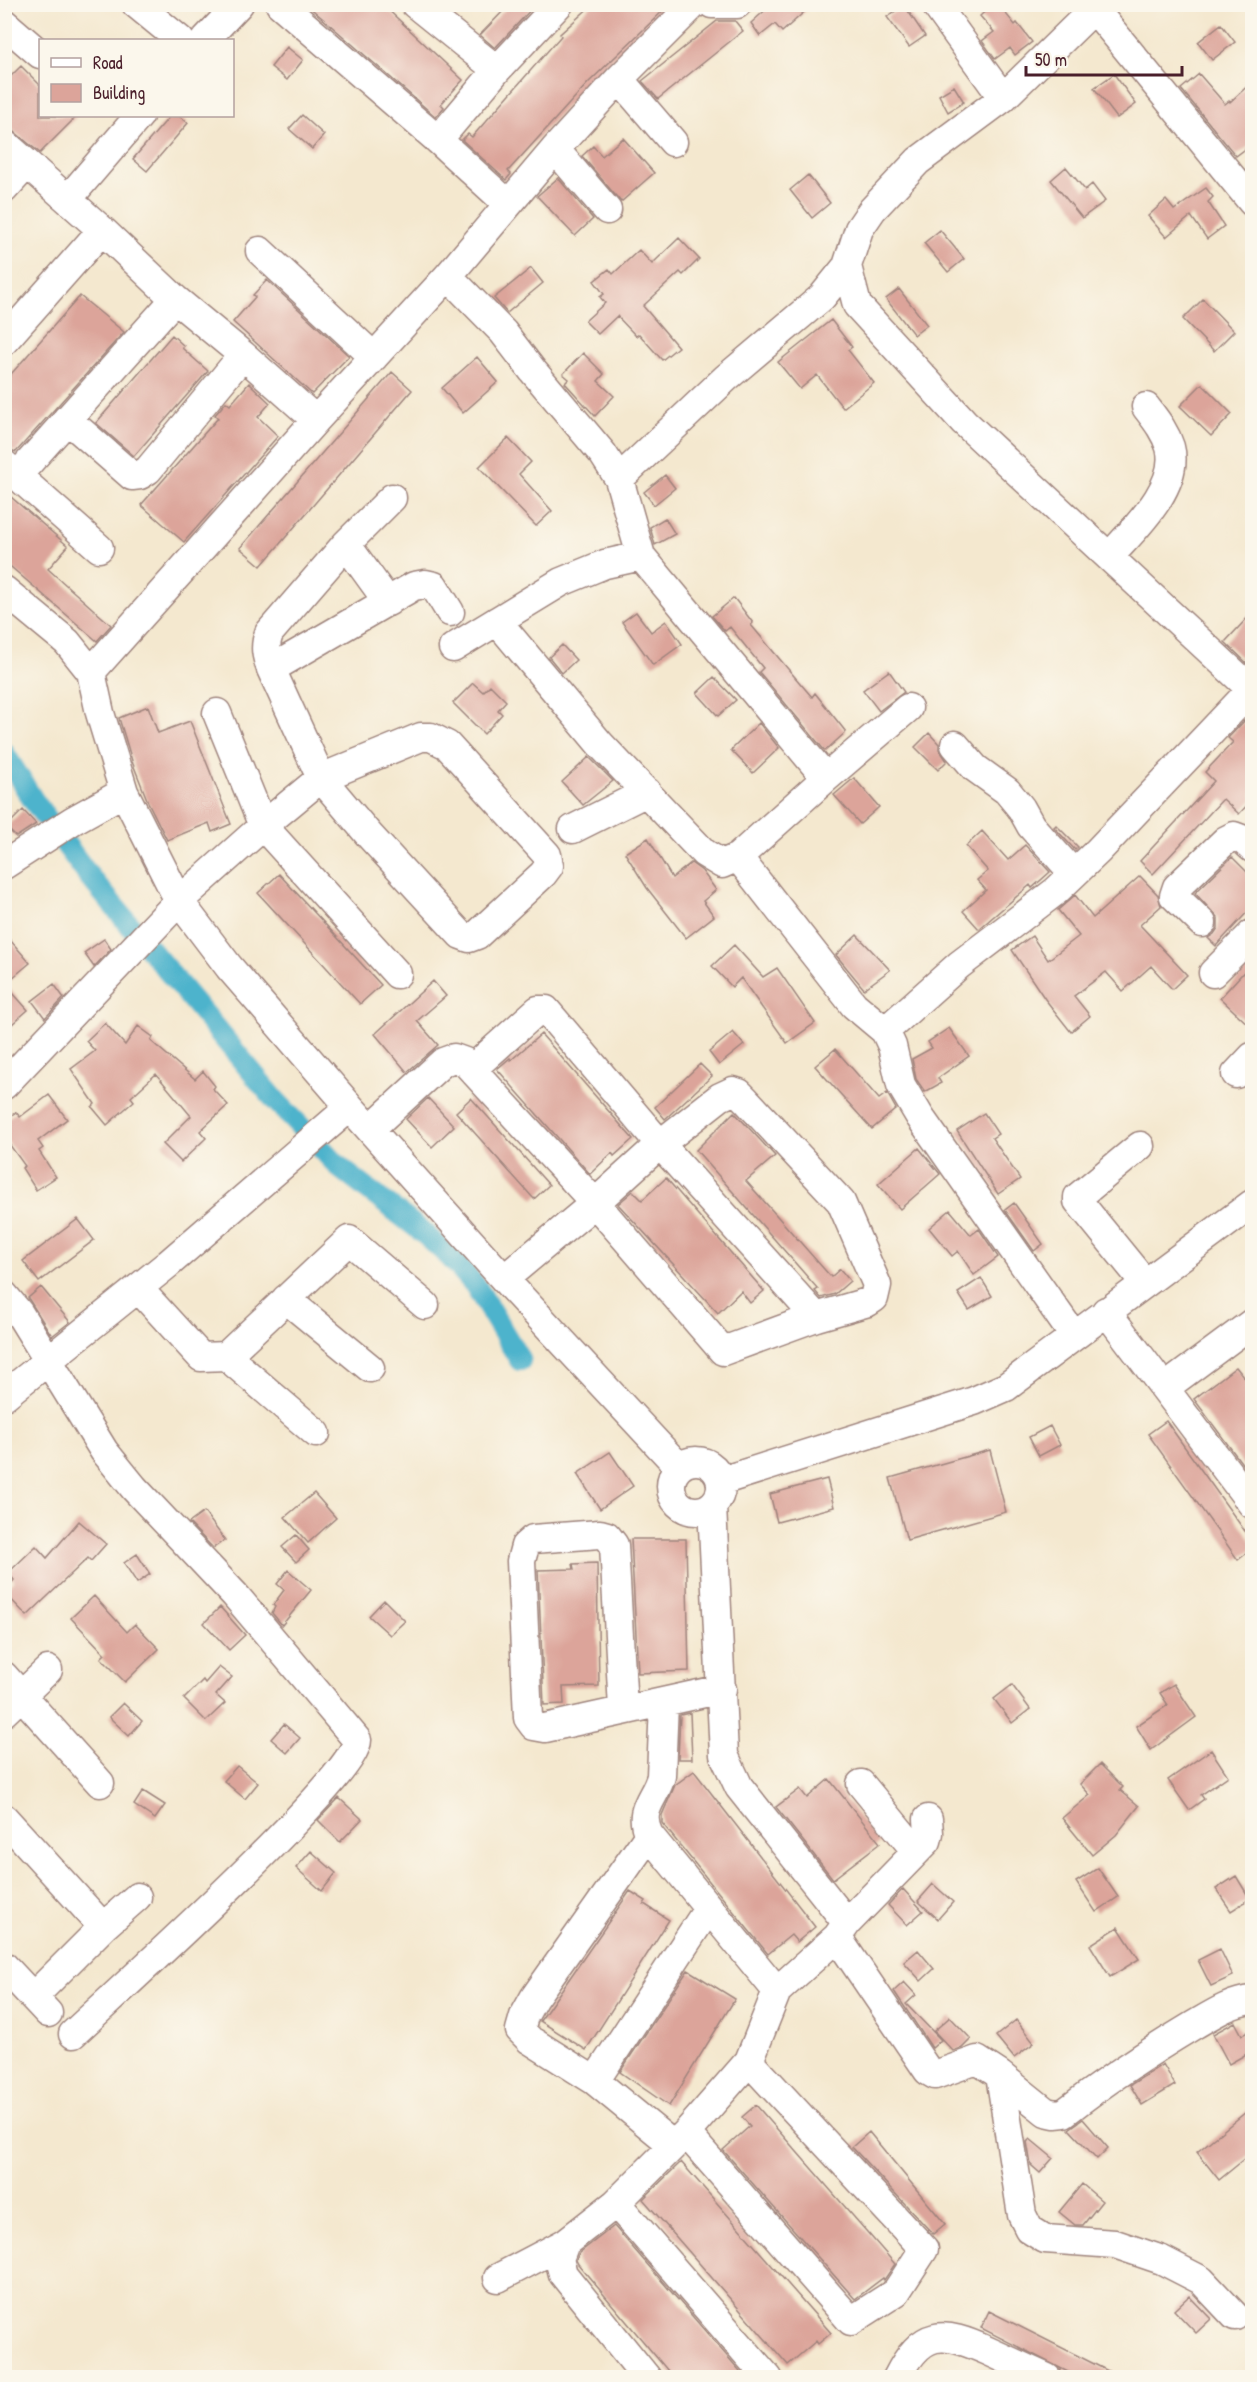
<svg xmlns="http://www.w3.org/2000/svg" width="1257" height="2382" viewBox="0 0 1257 2382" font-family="'Patrick Hand',sans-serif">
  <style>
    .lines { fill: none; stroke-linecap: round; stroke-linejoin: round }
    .canal { stroke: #4db3cc; stroke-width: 22 }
    .building { fill: #dca49a }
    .minor-casing { stroke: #9f847d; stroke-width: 31 }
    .minor { stroke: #fff; stroke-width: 28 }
  </style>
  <rect width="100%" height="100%" fill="#fbf7ec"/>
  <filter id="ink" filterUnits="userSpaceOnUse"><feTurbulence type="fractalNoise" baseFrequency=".0167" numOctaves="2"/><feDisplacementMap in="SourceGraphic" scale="12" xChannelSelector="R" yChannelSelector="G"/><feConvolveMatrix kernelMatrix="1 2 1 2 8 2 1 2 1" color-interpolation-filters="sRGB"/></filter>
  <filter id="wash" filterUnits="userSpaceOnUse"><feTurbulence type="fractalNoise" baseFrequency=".008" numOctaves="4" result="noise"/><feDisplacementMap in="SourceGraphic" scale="24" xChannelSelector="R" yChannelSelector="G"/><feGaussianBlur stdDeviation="1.35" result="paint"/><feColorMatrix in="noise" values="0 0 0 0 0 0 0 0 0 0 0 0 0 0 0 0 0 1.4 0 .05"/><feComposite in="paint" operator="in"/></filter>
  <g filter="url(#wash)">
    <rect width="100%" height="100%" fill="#f4e8cf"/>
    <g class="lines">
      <path class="canal" d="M 4,753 L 33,800 L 88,875 L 276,1101 L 340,1168 L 420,1230 L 449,1256 L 475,1285 L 520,1360"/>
    </g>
    <g id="blocks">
      <path class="building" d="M 306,4 L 382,4 L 463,80 L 441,104 L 444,107 L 436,117 Z
        M 510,4 L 536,4 L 495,48 L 480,35 Z
        M 593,4 L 670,4 L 588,83 L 508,171 L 511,174 L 506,180 L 462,140 L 468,134 L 472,137 L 561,36 L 560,34 Z
        M 772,4 L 813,4 L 782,32 L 775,24 L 760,36 L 751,23 Z
        M 993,4 L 998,4 L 1015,25 L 1017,23 L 1032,42 L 1015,55 L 1010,48 L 995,59 L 982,41 L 994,32 L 980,16 Z
        M 904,5 L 925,36 L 909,47 L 887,17 Z
        M 717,21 L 735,21 L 743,31 L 658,99 L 642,81 Z
        M 1221,24 L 1235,42 L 1212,60 L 1198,42 Z
        M 287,47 L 303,60 L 287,80 L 271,67 Z
        M 21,66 L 40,85 L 40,116 L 77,116 L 40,153 L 4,123 L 4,83 Z
        M 1114,74 L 1136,104 L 1117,118 L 1094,88 Z
        M 1199,74 L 1225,104 L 1229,101 L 1230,102 L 1252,82 L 1252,144 L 1236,156 L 1181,89 Z
        M 954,86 L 964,102 L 948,112 L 939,95 Z
        M 302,115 L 324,135 L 312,149 L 289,129 Z
        M 170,116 L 179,116 L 188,123 L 147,171 L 133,159 Z
        M 623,138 L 654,173 L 621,202 L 582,156 L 593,146 L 602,156 Z
        M 1066,167 L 1085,190 L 1092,184 L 1105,201 L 1082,218 L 1051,180 Z
        M 808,175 L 830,203 L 812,218 L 790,190 Z
        M 558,178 L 593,219 L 575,236 L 537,196 Z
        M 1206,188 L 1213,197 L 1208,202 L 1224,226 L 1207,239 L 1191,216 L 1166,237 L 1148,216 L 1166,200 L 1174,210 Z
        M 940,230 L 964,259 L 948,272 L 924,243 Z
        M 679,238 L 699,259 L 683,275 L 680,272 L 643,306 L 678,347 L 662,360 L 639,334 L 636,336 L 617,316 L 598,334 L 585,321 L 605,303 L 600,297 L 604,294 L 594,281 L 609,269 L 613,274 L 639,250 L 652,264 Z
        M 531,268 L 543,283 L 507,313 L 494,298 Z
        M 267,280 L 349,356 L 312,394 L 233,322 L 255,297 L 253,295 Z
        M 899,289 L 927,325 L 914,335 L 886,299 Z
        M 80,296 L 124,332 L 16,452 L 4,448 L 4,382 Z
        M 1203,299 L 1234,331 L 1214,351 L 1183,319 Z
        M 831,320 L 852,347 L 848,350 L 874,383 L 843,408 L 817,375 L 800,389 L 778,362 Z
        M 172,335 L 184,346 L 182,348 L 208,371 L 134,456 L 96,423 Z
        M 583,353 L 604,374 L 598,381 L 614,396 L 595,416 L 565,383 L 569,379 L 563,374 Z
        M 477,357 L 498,382 L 463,413 L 442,388 Z
        M 392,372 L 412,390 L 261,566 L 240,548 Z
        M 249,383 L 270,403 L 258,417 L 278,436 L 184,542 L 141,505 L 218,418 L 215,415 L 226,402 L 230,405 Z
        M 1202,384 L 1232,414 L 1211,436 L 1180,406 Z
        M 508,438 L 531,462 L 519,474 L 552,511 L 536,526 L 479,467 Z
        M 665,475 L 675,488 L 654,505 L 644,492 Z
        M 4,491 L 68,546 L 48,569 L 111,625 L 97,641 L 4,561 Z
        M 665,518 L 675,534 L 655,545 L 650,527 Z
        M 734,598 L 753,623 L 751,625 L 788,669 L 812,697 L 815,693 L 846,732 L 825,751 L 759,672 L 763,668 L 730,627 L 725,631 L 712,616 Z
        M 636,612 L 651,632 L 666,621 L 682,644 L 653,665 L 622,622 Z
        M 1252,613 L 1252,668 L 1225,642 Z
        M 562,645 L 576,660 L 562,673 L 549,657 Z
        M 889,671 L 904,692 L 879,711 L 863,690 Z
        M 714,677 L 736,700 L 718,716 L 697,693 Z
        M 473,683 L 483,692 L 490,685 L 506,701 L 498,710 L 502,714 L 484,734 L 453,703 Z
        M 148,706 L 158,733 L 190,721 L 231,824 L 212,832 L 209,823 L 167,840 L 148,802 L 133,764 L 119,718 Z
        M 1249,716 L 1252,720 L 1252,800 L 1239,814 L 1223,799 L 1153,874 L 1140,861 L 1214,781 L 1205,772 L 1233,742 L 1228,738 Z
        M 759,723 L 779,748 L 753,773 L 731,750 Z
        M 929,733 L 939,744 L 939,749 L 947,761 L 938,770 L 915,747 Z
        M 589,757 L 613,781 L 583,805 L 562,782 Z
        M 854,778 L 879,807 L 860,824 L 834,795 Z
        M 23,810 L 36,824 L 16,837 L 6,827 Z
        M 1056,825 L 1078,847 L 1075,850 L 1054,827 Z
        M 982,831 L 1008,860 L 1025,845 L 1050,872 L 1032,888 L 1030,885 L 979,929 L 963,911 L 986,890 L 977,880 L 988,871 L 966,846 Z
        M 648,838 L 672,878 L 691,863 L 702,871 L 716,890 L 703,901 L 714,916 L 686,938 L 647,888 L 625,853 Z
        M 1232,857 L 1252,877 L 1252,907 L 1216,946 L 1208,938 L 1214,934 L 1218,928 L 1218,918 L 1195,893 Z
        M 279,874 L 381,985 L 360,1004 L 258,893 Z
        M 1140,876 L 1158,895 L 1161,906 L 1140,925 L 1187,975 L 1172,989 L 1151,966 L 1123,991 L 1106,972 L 1074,996 L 1090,1016 L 1071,1032 L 1045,999 L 1012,950 L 1032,936 L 1048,960 L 1079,936 L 1058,910 L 1075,895 L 1093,918 Z
        M 4,933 L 30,963 L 5,984 L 28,1010 L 4,1031 Z
        M 857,935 L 890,970 L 864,989 L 836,955 Z
        M 104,939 L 111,949 L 94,967 L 84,953 Z
        M 734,945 L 763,977 L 777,968 L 815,1023 L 787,1043 L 741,978 L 732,987 L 712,966 Z
        M 1252,963 L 1252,1028 L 1220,998 Z
        M 433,981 L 446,996 L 417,1021 L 438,1045 L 407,1072 L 375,1034 Z
        M 54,984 L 64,998 L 45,1018 L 32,1001 Z
        M 105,1023 L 125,1045 L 138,1026 L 153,1037 L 151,1041 L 195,1079 L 203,1071 L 215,1086 L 213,1089 L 228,1105 L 200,1131 L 206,1138 L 181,1162 L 163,1144 L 191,1116 L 156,1074 L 131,1097 L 134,1101 L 107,1125 L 92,1107 L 95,1104 L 71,1069 L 95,1051 L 86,1041 Z
        M 949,1028 L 969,1056 L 938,1078 L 941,1083 L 925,1092 L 916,1079 L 912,1059 L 932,1048 L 928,1042 Z
        M 733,1032 L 744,1045 L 719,1065 L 709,1052 Z
        M 541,1034 L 633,1139 L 614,1156 L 612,1153 L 590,1174 L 497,1069 L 510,1058 L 511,1060 Z
        M 835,1049 L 879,1099 L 887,1093 L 896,1109 L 872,1129 L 815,1066 Z
        M 700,1064 L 712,1076 L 665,1119 L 655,1107 Z
        M 49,1095 L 67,1119 L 38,1141 L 43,1148 L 39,1151 L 56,1177 L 36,1190 L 22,1168 L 25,1166 L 4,1137 L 4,1121 L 16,1112 L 20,1117 Z
        M 428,1098 L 454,1126 L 432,1147 L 406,1119 Z
        M 471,1098 L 549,1185 L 534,1199 L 456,1112 Z
        M 734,1112 L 775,1156 L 746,1181 L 831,1277 L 840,1269 L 850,1281 L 835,1294 L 821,1298 L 815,1291 L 818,1289 L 696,1150 Z
        M 984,1113 L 998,1134 L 992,1138 L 1020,1179 L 998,1194 L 957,1131 Z
        M 919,1148 L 940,1174 L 900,1209 L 878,1184 Z
        M 666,1178 L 764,1291 L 750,1303 L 741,1291 L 718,1313 L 618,1204 L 633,1191 L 642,1200 Z
        M 1014,1203 L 1043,1244 L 1034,1251 L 1005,1210 Z
        M 950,1210 L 971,1235 L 979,1229 L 998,1257 L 974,1275 L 958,1251 L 952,1256 L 929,1228 Z
        M 78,1219 L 94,1240 L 39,1282 L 23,1261 Z
        M 981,1278 L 992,1296 L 969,1310 L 958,1293 Z
        M 41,1287 L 70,1322 L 52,1336 L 28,1298 Z
        M 1236,1367 L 1252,1387 L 1252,1477 L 1194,1399 Z
        M 1166,1421 L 1252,1541 L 1252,1549 L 1238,1560 L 1148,1434 Z
        M 1050,1426 L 1060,1445 L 1039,1456 L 1029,1437 Z
        M 990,1450 L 1006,1512 L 907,1540 L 890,1478 Z
        M 610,1452 L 633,1486 L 600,1509 L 577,1474 Z
        M 827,1479 L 834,1507 L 777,1522 L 770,1494 Z
        M 314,1493 L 336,1518 L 308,1543 L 285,1517 Z
        M 204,1512 L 225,1540 L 213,1548 L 189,1523 Z
        M 79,1521 L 106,1544 L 91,1561 L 88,1558 L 27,1616 L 4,1592 L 14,1580 L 8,1573 L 36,1546 L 47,1558 Z
        M 296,1535 L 309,1550 L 296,1562 L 282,1547 Z
        M 631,1539 L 686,1539 L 689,1671 L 638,1673 Z
        M 137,1554 L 150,1574 L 137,1583 L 124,1563 Z
        M 597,1563 L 599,1686 L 563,1687 L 564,1704 L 544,1705 L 538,1570 L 574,1569 L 573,1564 Z
        M 288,1570 L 311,1590 L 282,1625 L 272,1613 L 275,1607 L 273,1605 L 284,1590 L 277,1584 Z
        M 94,1596 L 127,1632 L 135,1624 L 159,1649 L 125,1682 L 101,1658 L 105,1654 L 71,1618 Z
        M 384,1600 L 405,1621 L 390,1635 L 369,1616 Z
        M 220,1607 L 245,1635 L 229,1650 L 204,1623 Z
        M 219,1667 L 232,1677 L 216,1695 L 225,1703 L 206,1721 L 184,1699 L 203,1680 L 205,1683 Z
        M 1174,1684 L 1196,1717 L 1151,1750 L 1136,1726 L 1168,1705 L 1160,1693 Z
        M 1012,1685 L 1030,1709 L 1012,1723 L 994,1699 Z
        M 123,1703 L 142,1721 L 129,1736 L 109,1717 Z
        M 690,1713 L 692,1759 L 678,1759 L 680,1715 Z
        M 284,1724 L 300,1738 L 287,1753 L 271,1739 Z
        M 1211,1750 L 1228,1776 L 1201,1795 L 1204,1799 L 1189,1810 L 1168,1780 Z
        M 1100,1764 L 1123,1787 L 1120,1790 L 1139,1806 L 1116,1835 L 1092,1855 L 1062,1818 L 1090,1795 L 1080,1784 Z
        M 237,1766 L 258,1783 L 245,1799 L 224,1781 Z
        M 694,1771 L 815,1927 L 797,1942 L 791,1935 L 768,1954 L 662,1823 L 662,1815 L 675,1785 Z
        M 829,1779 L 880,1843 L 833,1879 L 776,1807 L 800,1789 L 807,1798 Z
        M 143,1791 L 165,1805 L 155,1819 L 134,1805 Z
        M 339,1798 L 362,1819 L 340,1842 L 318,1820 Z
        M 311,1851 L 336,1873 L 322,1891 L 296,1868 Z
        M 1098,1868 L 1118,1897 L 1096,1912 L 1076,1882 Z
        M 1236,1876 L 1250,1899 L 1231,1911 L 1216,1889 Z
        M 933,1884 L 953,1902 L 938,1919 L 918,1901 Z
        M 903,1889 L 923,1911 L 907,1925 L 888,1905 Z
        M 630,1891 L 646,1901 L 644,1904 L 669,1920 L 586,2050 L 540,2021 Z
        M 1118,1927 L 1139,1959 L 1110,1977 L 1090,1945 Z
        M 1220,1949 L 1233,1976 L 1211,1986 L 1198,1960 Z
        M 918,1950 L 934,1969 L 921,1981 L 904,1962 Z
        M 688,1970 L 735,1999 L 669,2106 L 620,2072 Z
        M 904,1982 L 916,1995 L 906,2004 L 941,2040 L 932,2048 L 894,1991 Z
        M 950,2017 L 971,2039 L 962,2048 L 953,2051 L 934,2031 Z
        M 1016,2020 L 1034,2043 L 1014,2058 L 996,2036 Z
        M 1235,2022 L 1242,2035 L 1252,2030 L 1252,2051 L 1229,2064 L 1213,2034 Z
        M 1163,2064 L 1175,2085 L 1142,2105 L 1130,2085 Z
        M 756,2105 L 895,2264 L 884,2280 L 883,2278 L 855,2299 L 723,2150 L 750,2126 L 742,2117 Z
        M 1252,2107 L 1252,2153 L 1219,2180 L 1197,2152 Z
        M 1083,2119 L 1108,2148 L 1097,2159 L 1069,2129 Z
        M 869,2132 L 945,2224 L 933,2234 L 852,2147 Z
        M 1030,2139 L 1053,2158 L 1040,2173 L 1031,2165 L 1027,2142 Z
        M 681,2162 L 831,2333 L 818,2344 L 816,2341 L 788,2365 L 643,2199 Z
        M 1082,2184 L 1102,2201 L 1083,2225 L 1075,2225 L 1059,2212 Z
        M 614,2226 L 746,2378 L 674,2378 L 578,2264 L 576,2260 L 579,2253 Z
        M 1189,2296 L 1211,2319 L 1196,2333 L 1174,2310 Z
        M 989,2311 L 1122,2378 L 1080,2378 L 1060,2368 L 981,2328 Z"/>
    </g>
  </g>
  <g filter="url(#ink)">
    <use href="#blocks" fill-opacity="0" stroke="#9f847d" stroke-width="1.5"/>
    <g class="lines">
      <defs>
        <path id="minor" d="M 136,4 L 180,40
          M 280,4 L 438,140 L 508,204
          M 415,4 L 497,70
          M 712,4 L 737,4
          M 935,4 L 1003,98
          M 1099,4 L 1003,98 L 918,161 L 872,210 L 859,229 L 847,266 L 857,305 L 964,422 L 1252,690
          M 1095,10 L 1252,202
          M 4,23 L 40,54
          M 205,40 L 239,4
          M 619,79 L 673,142
          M 438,140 L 497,70 L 559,4
          M 4,143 L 102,230 L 175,299 L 243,355 L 316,420
          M 555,149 L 607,210
          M 4,189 L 27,164
          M 68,199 L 139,116
          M 260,251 L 374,357
          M 448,276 L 503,332 L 533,371 L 603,454 L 619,479 L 641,556 L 826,778 L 738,857
          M 4,341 L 102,230
          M 67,419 L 132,476 L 140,475 L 148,470 L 243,355
          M 4,464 L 99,548
          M 17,476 L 175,299
          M 619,479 L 726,378 L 822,297 L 847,266
          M 346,544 L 388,602
          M 1109,557 C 1132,531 1181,487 1170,447 C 1165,431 1155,419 1146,407
          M 4,590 L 67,642 L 91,672 L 100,713 L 124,792 L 179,901 L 229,967 L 350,1107 L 504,1279 L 679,1467
          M 497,621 L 600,744 L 704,853 L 722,864 L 738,857 L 854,1005 L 885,1031 L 892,1046 L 901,1085 L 920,1117 L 1074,1336
          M 453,648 L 561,582 L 605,564 L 641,556
          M 271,669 L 414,586 L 425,584 L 434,586 L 450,612
          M 91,672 L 316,420 L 448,276 L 555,149 L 619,79 L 694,4
          M 217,713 L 263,826 L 397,974
          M 955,745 L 975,768 L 1007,791 L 1021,808 L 1031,826 L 1074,874
          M 826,778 L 908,708
          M 573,829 L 647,792
          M 4,865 L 72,821 L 124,792
          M 1202,923 L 1174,896 L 1177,887 L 1226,840 L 1234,836 L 1242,839 L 1252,848
          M 1213,973 L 1252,934
          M 885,1031 L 959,965 L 1056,891 L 1098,851 L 1252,689
          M 472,1069 L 538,1010 L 546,1010 L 660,1144 L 816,1317
          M 1236,1074 L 1252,1057
          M 4,1085 L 179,901 L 263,826 L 321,778 L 421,737 L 431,737 L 447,745 L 547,855 L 549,866 L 543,874 L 477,935 L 469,938 L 461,935 L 369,835 L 321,778 L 271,669 C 266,655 264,647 269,633 L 346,544 L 392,498
          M 370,1129 L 443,1062 L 454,1058 L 465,1062 L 595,1203 L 723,1351 L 816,1317 L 868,1302 L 874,1298 L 877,1285 L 841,1202 L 746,1100 L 739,1093 L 733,1091 L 720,1097 L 660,1144 L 595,1203 L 504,1279
          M 1140,1146 L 1078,1197 L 1078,1201 L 1144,1282
          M 138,1288 L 201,1357 L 226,1356 L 316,1433
          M 4,1295 L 19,1313 L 104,1451 L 134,1488 L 235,1595 L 357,1740 C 359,1775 112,1997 73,2034
          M 286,1299 L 370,1368
          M 1106,1311 L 1252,1504
          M 226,1356 L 349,1240 L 425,1305
          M 1166,1387 L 1252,1323
          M 4,1396 L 168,1264 L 350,1107
          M671 1486a25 25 0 1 1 50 0a25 25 0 1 1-50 0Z
          M 721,1481 L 974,1401 L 1006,1387 L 1252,1204
          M 712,1506 L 724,1755 L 739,1787 L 847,1923
          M 4,1676 L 100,1783
          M 664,1703 L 661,1776 C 656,1798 636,1809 649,1835 L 777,1991
          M 623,1709 L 614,1545 L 607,1536 L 600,1534 L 533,1539 L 525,1546 L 521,1561 L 528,1718 L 534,1726 L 545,1728 L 722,1689
          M 4,1712 L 48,1670
          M 861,1784 L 916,1851
          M 4,1818 L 103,1927
          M 837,1937 L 928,2071 L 935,2075 L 977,2060 L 1000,2075 L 1046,2112 L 1055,2114 L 1064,2113 C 1105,2081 1149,2052 1194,2025 C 1213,2014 1231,2002 1252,2000
          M 4,1966 L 48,2013
          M 33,1997 L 103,1927 L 137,1897
          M 1000,2075 L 1022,2215 L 1029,2229 L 1045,2239 L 1115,2244 L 1162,2260 L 1201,2280 L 1235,2316
          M 595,2081 L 530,2040 L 520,2030 L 524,2016 L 534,1998 L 649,1835
          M 686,2133 L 851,2321 L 896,2292 L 924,2249 L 749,2061
          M 673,2145 L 595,2081 L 708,1909
          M 616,2203 L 768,2378
          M 498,2278 L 565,2243
          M 647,2378 L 563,2274 L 559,2259 L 565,2243 L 616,2203 L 686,2133 L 749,2061 L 777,1991 L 837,1937 L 847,1923 L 927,1841 L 929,1833 L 928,1819
          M 897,2378 C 922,2329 942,2330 988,2351 C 1008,2360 1027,2369 1047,2378"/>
      </defs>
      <use href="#minor" class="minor-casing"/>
      <use href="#minor" class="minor"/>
    </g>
  </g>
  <rect width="1257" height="2382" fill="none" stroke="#fbf7ec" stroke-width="24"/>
  <rect x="39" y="39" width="195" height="78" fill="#fbf7ec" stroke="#b4a19f" stroke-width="1.5"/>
  <rect x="51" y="58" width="30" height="9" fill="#ffffff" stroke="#b4a19f" stroke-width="1.5"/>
  <text x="93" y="69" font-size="18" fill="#4a1f2b">Road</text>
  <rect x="51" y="84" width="30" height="18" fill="#dca49a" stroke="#b4a19f" stroke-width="1.5"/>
  <text x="93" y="99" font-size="18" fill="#4a1f2b">Building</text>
  <path d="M1026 66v9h156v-9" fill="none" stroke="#4a1f2b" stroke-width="3"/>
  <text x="1035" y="66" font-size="18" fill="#4a1f2b" stroke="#fbf7ec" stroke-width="4.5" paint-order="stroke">50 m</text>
</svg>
